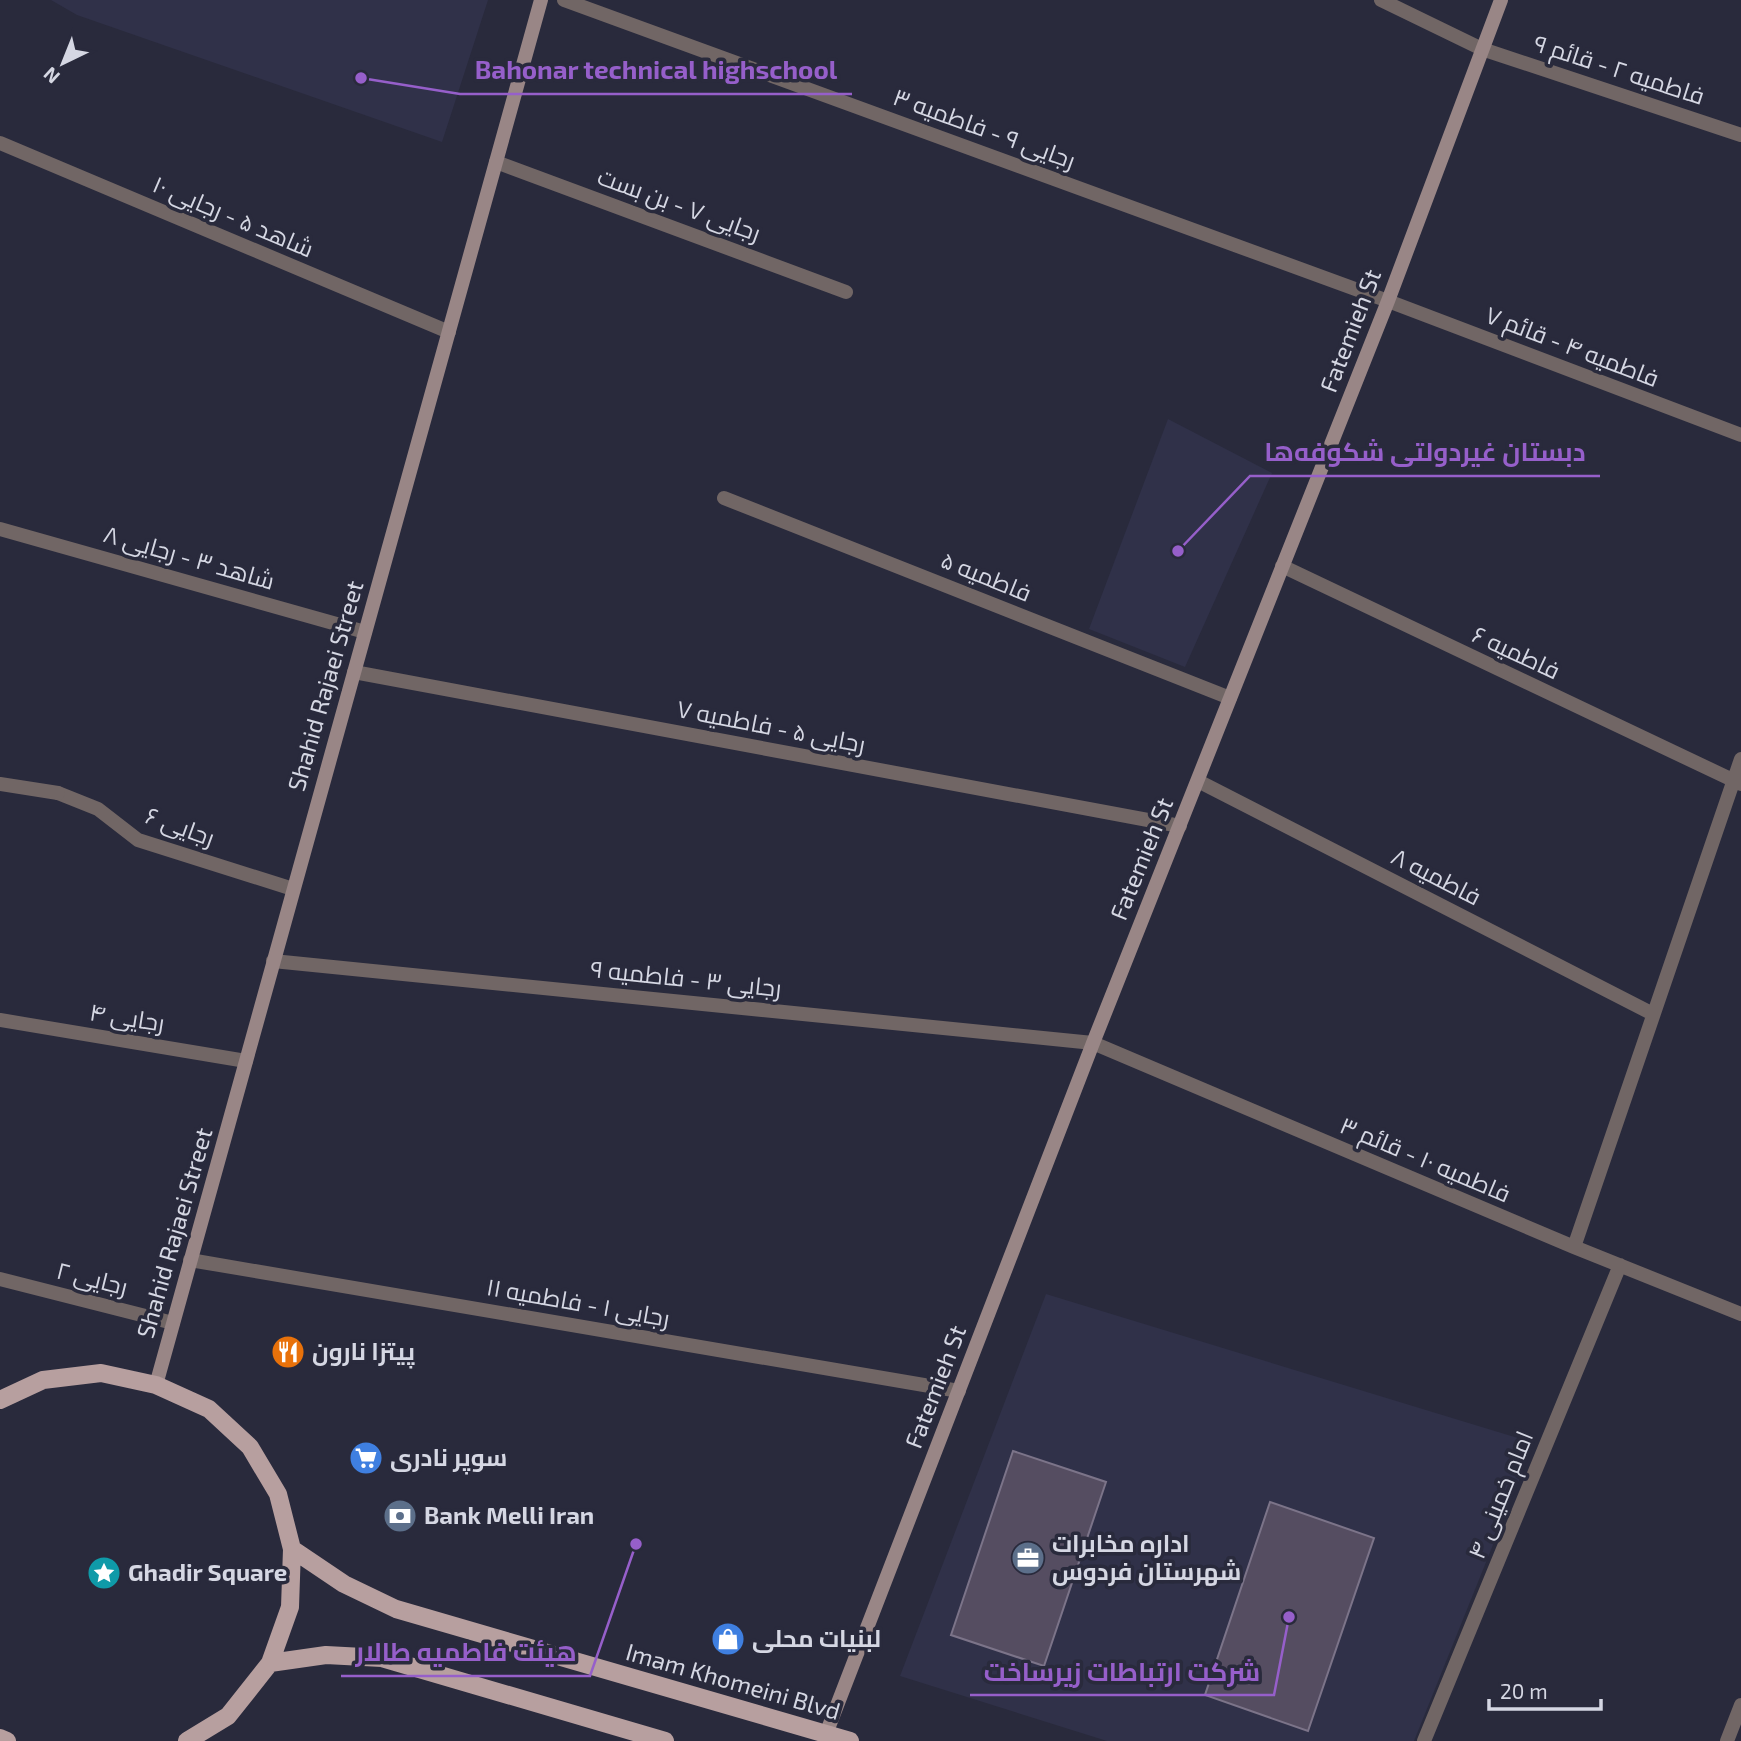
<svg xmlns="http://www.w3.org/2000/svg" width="1741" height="1741" viewBox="0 0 1741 1741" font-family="'Exo 2',Cairo,sans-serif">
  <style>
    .built { fill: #303149 }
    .building { fill: #554d61; stroke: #7c7489; stroke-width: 2 }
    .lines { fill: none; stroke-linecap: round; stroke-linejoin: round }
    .lane { stroke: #716665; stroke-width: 14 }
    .street { stroke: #716665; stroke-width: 14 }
    .secondary { stroke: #998686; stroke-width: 14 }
    .primary { stroke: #b79f9f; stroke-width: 18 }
    .labels { text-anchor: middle; stroke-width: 7; stroke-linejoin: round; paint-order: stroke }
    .street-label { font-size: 24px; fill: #d5d7e3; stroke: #292a3c }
    .poi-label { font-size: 24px; font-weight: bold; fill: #d5d7e3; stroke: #292a3c; text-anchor: start }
    .leader { fill: none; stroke: #965fca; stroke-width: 2.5 }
    .callout-dot { fill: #965fca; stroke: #292a3c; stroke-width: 2.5 }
    .callout-label { font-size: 26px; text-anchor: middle; font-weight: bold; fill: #965fca; stroke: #292a3c; stroke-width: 7; stroke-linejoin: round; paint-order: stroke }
  </style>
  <rect width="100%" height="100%" fill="#292a3c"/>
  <path class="built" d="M 51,0 L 488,0 L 442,142 L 77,15 Z
    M 1168,419 L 1272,473 L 1185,667 L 1089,629 Z
    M 1046,1294 L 1534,1443 L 1414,1741 L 1107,1741 L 900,1676 Z"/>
  <path class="building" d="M 1013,1451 L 1106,1482 L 1044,1666 L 951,1635 Z
    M 1270,1502 L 1374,1538 L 1308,1731 L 1205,1695 Z"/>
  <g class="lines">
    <path class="lane" d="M 496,162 L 846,292
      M 58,793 L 98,809 L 138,840 L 293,889
      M 0,1020 L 246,1061"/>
    <path class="street" d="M 564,0 L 1388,301 L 1741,435
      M 1381,0 L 1482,49 L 1741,135
      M 0,143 L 449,332
      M 724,498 L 1230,698
      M 0,529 L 365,632
      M 1282,566 L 1741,784
      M 354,672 L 1180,826
      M 1198,781 L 1653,1014
      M 0,784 L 58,793
      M 273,961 L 1093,1043 L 1574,1247 L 1741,1314
      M 1574,1247 L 1741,759
      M 190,1260 L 959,1391
      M 0,1279 L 173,1323
      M 1424,1741 L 1620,1265
      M 1727,1741 L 1741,1705"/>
    <path class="secondary" d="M 156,1385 L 541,0
      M 826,1734 L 1093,1043 L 1388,301 L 1501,0"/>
    <path class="primary" d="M 0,1400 L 43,1380 L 101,1373 L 156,1385 L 209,1409 L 250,1447 L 278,1494 L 292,1549 L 290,1607 L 270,1663 L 228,1716 L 187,1741
      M 292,1549 L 344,1584 L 396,1609 L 850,1741
      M 270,1663 L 326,1655 L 382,1658 L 665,1741
      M 0,1738 L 7,1741"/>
  </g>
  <defs>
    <symbol id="restaurant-disc" viewBox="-11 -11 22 22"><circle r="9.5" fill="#e8710a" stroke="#292a3c"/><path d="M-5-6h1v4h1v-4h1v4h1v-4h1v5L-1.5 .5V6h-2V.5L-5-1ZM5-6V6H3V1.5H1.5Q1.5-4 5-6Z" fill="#fff"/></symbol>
    <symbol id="supermarket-disc" viewBox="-11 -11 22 22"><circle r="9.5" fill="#3f7fe0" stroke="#292a3c"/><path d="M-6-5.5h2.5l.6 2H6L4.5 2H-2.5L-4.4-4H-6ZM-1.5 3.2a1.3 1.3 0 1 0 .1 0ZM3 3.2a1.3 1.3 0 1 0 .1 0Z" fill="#fff"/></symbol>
    <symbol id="bank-disc" viewBox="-11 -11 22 22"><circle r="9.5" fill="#5c6f8a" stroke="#292a3c"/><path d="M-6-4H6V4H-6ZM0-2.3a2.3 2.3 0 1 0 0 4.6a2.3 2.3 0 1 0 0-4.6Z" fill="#fff"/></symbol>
    <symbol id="office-disc" viewBox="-11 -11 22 22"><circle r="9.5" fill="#5c6f8a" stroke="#292a3c"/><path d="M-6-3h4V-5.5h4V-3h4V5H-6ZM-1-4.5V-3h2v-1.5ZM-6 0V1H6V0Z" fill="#fff"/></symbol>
    <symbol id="sight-disc" viewBox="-11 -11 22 22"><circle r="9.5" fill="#0f9aa8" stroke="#292a3c"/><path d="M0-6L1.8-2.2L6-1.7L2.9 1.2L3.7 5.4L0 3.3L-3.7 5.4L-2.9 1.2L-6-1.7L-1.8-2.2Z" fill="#fff"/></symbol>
    <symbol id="shop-disc" viewBox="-11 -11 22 22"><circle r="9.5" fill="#3f7fe0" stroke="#292a3c"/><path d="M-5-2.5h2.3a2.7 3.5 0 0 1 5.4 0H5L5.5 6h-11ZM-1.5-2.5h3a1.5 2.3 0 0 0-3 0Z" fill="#fff"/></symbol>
  </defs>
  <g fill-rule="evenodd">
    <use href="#restaurant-disc" x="269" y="1333" width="38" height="38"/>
    <use href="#supermarket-disc" x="347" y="1439" width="38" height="38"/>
    <use href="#bank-disc" x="381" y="1497" width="38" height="38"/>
    <use href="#office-disc" x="1009" y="1539" width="38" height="38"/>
    <use href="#sight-disc" x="85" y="1554" width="38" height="38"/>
    <use href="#shop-disc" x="709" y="1620" width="38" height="38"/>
  </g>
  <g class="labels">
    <g class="street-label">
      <text transform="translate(1619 70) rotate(18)" y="8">فاطمیه ۲ - قائم ۹</text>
      <text transform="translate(984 129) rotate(20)" y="8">رجایی ۹ - فاطمیه ۳</text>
      <text transform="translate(679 205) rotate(20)" y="8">رجایی ۷ - بن بست</text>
      <text transform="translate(233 217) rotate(23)" y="8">شاهد ۵ - رجایی ۱۰</text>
      <text transform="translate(1351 331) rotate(-69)" y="8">Fatemieh St</text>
      <text transform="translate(1572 347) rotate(21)" y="8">فاطمیه ۴ - قائم ۷</text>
      <text transform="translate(189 558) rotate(16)" y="8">شاهد ۳ - رجایی ۸</text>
      <text transform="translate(986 577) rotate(22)" y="8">فاطمیه ۵</text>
      <text transform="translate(1516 653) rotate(25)" y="8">فاطمیه ۶</text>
      <text transform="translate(326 686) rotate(-74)" y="8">Shahid Rajaei Street</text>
      <text transform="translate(771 727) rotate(11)" y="8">رجایی ۵ - فاطمیه ۷</text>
      <text transform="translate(180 827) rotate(20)" y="8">رجایی ۶</text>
      <text transform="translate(1142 859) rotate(-68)" y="8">Fatemieh St</text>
      <text transform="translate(1436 877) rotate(27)" y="8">فاطمیه ۸</text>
      <text transform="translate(686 979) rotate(6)" y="8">رجایی ۳ - فاطمیه ۹</text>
      <text transform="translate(127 1018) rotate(9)" y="8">رجایی ۴</text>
      <text transform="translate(1425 1160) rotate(23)" y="8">فاطمیه ۱۰ - قائم ۳</text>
      <text transform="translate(175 1233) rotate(-74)" y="8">Shahid Rajaei Street</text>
      <text transform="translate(92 1279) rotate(14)" y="8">رجایی ۲</text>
      <text transform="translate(578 1303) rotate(10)" y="8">رجایی ۱ - فاطمیه ۱۱</text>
      <text transform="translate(936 1387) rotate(-69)" y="8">Fatemieh St</text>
      <text transform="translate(1501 1495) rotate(-68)" y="8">امام خمینی ۴</text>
      <text transform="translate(733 1682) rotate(16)" y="8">Imam Khomeini Blvd</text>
    </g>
    <g class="poi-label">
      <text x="312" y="1360">پیتزا نارون</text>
      <text x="390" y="1466">سوپر نادری</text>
      <text x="424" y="1524">Bank Melli Iran</text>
      <text x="1052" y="1552">اداره مخابرات<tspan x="1052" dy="28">شهرستان فردوس</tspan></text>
      <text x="128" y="1581">Ghadir Square</text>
      <text x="752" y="1647">لبنیات محلی</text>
    </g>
  </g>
  <path class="leader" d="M361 78L460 94H852M1178 551L1250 476H1600M636 1544L590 1676H341M1289 1617L1274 1695H970"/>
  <g class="callout-dot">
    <circle cx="361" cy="78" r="7"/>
    <circle cx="1178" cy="551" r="7"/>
    <circle cx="636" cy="1544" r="7"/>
    <circle cx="1289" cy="1617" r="7"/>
  </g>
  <g class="callout-label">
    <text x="656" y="79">Bahonar technical highschool</text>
    <text x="1425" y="461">دبستان غیردولتی شکوفه‌ها</text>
    <text x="466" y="1661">هيئت فاطمیه طالار</text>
    <text x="1122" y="1681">شرکت ارتباطات زیرساخت</text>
  </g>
  <g transform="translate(63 63) rotate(223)" stroke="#292a3c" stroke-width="5" paint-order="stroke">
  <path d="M0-5L12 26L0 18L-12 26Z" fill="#d5d7e3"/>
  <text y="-10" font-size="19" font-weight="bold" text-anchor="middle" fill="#d5d7e3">N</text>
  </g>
  <path d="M1489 1699v10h112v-10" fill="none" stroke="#d5d7e3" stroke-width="3.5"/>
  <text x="1500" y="1699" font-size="21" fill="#d5d7e3" stroke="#292a3c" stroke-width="5" paint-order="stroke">20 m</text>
</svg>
